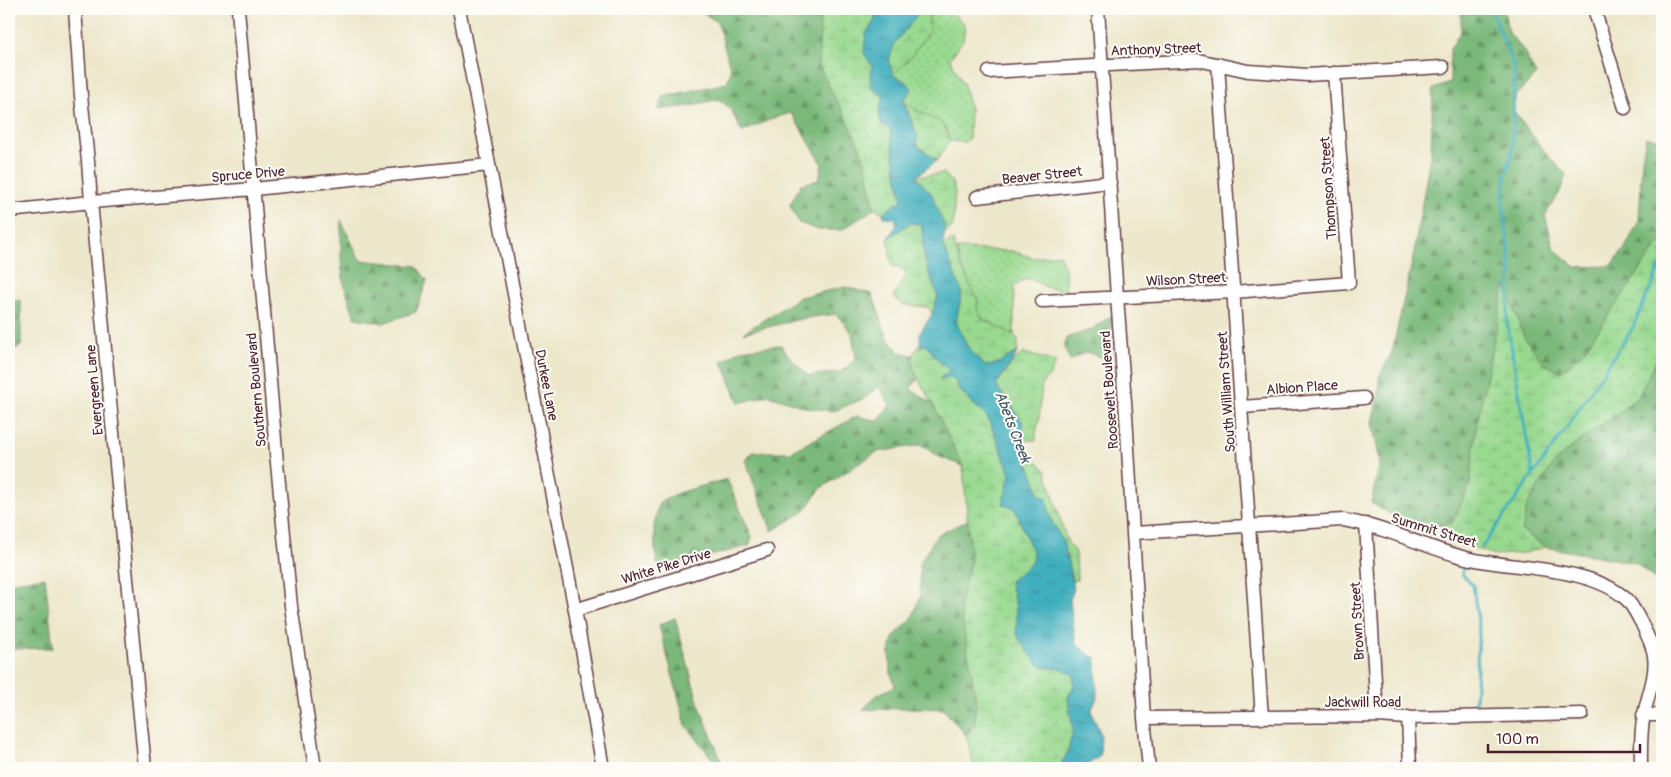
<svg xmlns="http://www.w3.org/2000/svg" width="1671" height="777" viewBox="0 0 1671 777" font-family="Pangolin,sans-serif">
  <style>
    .grass { fill: url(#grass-dots); stroke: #717c5d }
    .forest { fill: url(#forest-firs); stroke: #626c52 }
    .wetland { fill: url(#wetland-marsh); stroke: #717c5d }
    .water { fill: url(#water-ripples); stroke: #466774 }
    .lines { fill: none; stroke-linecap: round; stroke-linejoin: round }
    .stream { stroke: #41afbd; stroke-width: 3 }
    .minor-casing { stroke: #623d43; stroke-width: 15 }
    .minor { stroke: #fff; stroke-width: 12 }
    .labels { text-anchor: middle; stroke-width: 4; stroke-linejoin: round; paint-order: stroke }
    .street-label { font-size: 14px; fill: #4a1f2b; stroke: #fdfcf7 }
    .water-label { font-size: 15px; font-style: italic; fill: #465965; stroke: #fdfcf7 }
  </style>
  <defs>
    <pattern id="grass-dots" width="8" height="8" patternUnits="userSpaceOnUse" patternTransform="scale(1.25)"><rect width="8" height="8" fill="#98d98f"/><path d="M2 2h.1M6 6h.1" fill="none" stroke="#84ba7c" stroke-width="1.8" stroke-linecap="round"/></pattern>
    <pattern id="forest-firs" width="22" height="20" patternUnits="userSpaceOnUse" patternTransform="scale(1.25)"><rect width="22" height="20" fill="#7ab97a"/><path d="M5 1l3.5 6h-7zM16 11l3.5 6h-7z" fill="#669664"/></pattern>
    <pattern id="wetland-marsh" width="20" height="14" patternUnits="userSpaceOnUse" patternTransform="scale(1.25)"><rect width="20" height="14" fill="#98d98f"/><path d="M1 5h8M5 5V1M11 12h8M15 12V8" fill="none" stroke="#84ba7c"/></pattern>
    <pattern id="water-ripples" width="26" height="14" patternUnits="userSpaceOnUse" patternTransform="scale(1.25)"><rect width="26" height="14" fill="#41afbd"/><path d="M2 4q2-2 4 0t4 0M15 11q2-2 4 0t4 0" fill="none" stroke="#388e9a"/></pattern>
  </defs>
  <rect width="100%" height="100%" fill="#fdfcf7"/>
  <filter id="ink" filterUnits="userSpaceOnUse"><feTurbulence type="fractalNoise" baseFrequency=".02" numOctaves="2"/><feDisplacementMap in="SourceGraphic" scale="10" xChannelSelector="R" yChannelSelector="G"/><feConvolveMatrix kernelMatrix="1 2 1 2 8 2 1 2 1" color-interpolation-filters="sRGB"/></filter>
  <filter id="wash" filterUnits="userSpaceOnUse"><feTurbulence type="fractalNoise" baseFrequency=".0096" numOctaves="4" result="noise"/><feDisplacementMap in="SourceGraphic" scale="20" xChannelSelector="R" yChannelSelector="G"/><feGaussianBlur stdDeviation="1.12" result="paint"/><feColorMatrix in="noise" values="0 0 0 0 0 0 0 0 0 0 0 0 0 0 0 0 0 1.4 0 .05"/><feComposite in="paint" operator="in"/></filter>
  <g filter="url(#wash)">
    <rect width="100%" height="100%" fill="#ede7cb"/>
    <path class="grass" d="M 920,9 L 948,9 L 965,25 L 963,40 L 950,59 L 964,85 L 970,109 L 969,139 L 965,142 L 950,141 L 945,127 L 938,121 L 919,112 L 903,101 L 907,82 L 893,75 Z
      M 957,249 L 1012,251 L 1033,258 L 1059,254 L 1065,268 L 1066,291 L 1049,288 L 1027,278 L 1014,287 L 1014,335 L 983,319 L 977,310 L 978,301 L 960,264 Z"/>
    <path class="forest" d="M 706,9 L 822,9 L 820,22 L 819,65 L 833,94 L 847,119 L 864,157 L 875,208 L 842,230 L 818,230 L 799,223 L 790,205 L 801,184 L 819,180 L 822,163 L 791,113 L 774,118 L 742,132 L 730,108 L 718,99 L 690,106 L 659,110 L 662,97 L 727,83 L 731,71 L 718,23 L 705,14 Z
      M 1461,9 L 1504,9 L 1508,32 L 1523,50 L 1536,75 L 1516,95 L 1513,110 L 1549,157 L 1566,174 L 1560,192 L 1545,215 L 1554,249 L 1576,267 L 1611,266 L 1624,250 L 1639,221 L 1642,160 L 1646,137 L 1659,139 L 1662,141 L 1662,239 L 1583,352 L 1561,372 L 1544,364 L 1524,337 L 1505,286 L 1476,430 L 1470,484 L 1452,524 L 1411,526 L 1371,503 L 1380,462 L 1372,422 L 1379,394 L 1379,377 L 1392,352 L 1413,258 L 1431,150 L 1433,89 L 1450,83 L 1450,49 L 1461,31 Z
      M 341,220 L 360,260 L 416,266 L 427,280 L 416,312 L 383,323 L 355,318 L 344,284 L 341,262 Z
      M 845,287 L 872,294 L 888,338 L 899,352 L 913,355 L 913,365 L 918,379 L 910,389 L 933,404 L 963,466 L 940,457 L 921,445 L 877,452 L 821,488 L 805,511 L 772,531 L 745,460 L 753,452 L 791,452 L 857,416 L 879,421 L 890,405 L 879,387 L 863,399 L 834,411 L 808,408 L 769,395 L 739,403 L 722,362 L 740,350 L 781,345 L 791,359 L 809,376 L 841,372 L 856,359 L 852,333 L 836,314 L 805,318 L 743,333 L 800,297 Z
      M 21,300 L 21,346 L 9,352 L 9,302 Z
      M 1112,315 L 1111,361 L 1086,352 L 1070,361 L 1064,347 L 1066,338 L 1091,330 Z
      M 1662,348 L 1662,585 L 1636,563 L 1545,547 L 1522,531 L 1527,505 L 1551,467 L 1564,453 L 1638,397 Z
      M 727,479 L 752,537 L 749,546 L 658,569 L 655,549 L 654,526 L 659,502 L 678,493 Z
      M 968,520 L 971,561 L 964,585 L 976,698 L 975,725 L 966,735 L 943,709 L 911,708 L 863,710 L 875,696 L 895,686 L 891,674 L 889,652 L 894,636 L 912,619 L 920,597 L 920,563 L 937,535 Z
      M 45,577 L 53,648 L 9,649 L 9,583 Z
      M 675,618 L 698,702 L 724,768 L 715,768 L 714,761 L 686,725 L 659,625 Z"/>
    <path class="wetland" d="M 822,9 L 875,9 L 875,20 L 866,34 L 872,66 L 870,77 L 884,97 L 879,111 L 890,127 L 894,157 L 902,200 L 883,213 L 875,208 L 864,157 L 847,119 L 833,94 L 819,65 L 820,22 Z
      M 889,9 L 928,9 L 930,30 L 910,58 L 893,75 L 888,61 Z
      M 903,101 L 919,112 L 938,121 L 945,127 L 950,141 L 937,160 L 917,145 L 916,131 Z
      M 944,173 L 952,182 L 955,192 L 953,226 L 944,235 L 945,228 L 915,177 Z
      M 911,223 L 921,223 C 924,235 922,244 924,255 C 926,269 933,283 938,296 L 932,314 L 928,307 L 903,305 L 893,296 L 907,273 L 899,267 L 892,266 L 888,238 Z
      M 1662,239 L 1662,348 L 1638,397 L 1564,453 L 1551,467 L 1527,505 L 1522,531 L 1545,547 L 1525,553 L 1494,555 L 1459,543 L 1440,525 L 1452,524 L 1470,484 L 1476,430 L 1505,285 L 1524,337 L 1544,364 L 1561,372 L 1583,352 Z
      M 953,241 L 960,264 L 978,301 L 977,310 L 983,319 L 1014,335 L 1018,340 L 1018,352 L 994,365 L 985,366 L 968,348 L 956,322 L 962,292 L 943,245 Z
      M 920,345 L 927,345 L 937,359 L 950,371 L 940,378 L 953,378 L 963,394 L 988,418 L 1002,452 L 1010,474 L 1003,504 L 1015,509 L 1033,553 L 1031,564 L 1010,581 L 1016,607 L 1017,635 L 1046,668 L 1061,668 L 1074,675 L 1074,685 L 1068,699 L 1073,729 L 1068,752 L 1062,762 L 1062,768 L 974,768 L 966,735 L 975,725 L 976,698 L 960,607 L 964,585 L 971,561 L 963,466 L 933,404 L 918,379 L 913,365 L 913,355 Z
      M 1024,353 L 1056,362 L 1049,377 L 1042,384 L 1039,420 L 1036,433 L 1036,440 L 1025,440 L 1022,421 L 996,385 L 1014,360 Z
      M 1028,462 L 1038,462 L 1046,471 L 1065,535 L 1069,545 L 1076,553 L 1077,580 L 1072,581 L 1063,541 L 1053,524 L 1049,513 L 1047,498 L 1040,495 Z"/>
    <path class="water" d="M 875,9 L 920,9 L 919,13 L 894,44 L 889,61 L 893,75 L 907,82 L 912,89 L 903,101 L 917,134 L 917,145 L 937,160 L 916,177 L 931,193 L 945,228 L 943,245 L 962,292 L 956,322 L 968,348 L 985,366 L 994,365 L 1018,352 L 996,385 L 1022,421 L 1028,462 L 1040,495 L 1047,498 L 1049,513 L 1053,524 L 1063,541 L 1074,589 L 1070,600 L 1076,644 L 1091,656 L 1096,657 L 1097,698 L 1091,711 L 1101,734 L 1100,756 L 1083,768 L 1062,768 L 1062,762 L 1068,752 L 1073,730 L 1068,699 L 1074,685 L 1074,675 L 1061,668 L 1046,668 L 1038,665 L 1020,640 L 1017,635 L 1016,607 L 1010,581 L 1031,564 L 1033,553 L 1015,509 L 1003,504 L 1010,474 L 1002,452 L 988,418 L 963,394 L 953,378 L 939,379 L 950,371 L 937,359 L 927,345 L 920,345 L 920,333 L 932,314 L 938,296 C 933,283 927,269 924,255 C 922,244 924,235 921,224 L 911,223 L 888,238 L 897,225 L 895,218 L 884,217 L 883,213 L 902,200 L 894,157 L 890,128 L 881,124 L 879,111 L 884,97 L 872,88 L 870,77 L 872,66 L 864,53 L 866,34 L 875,20 Z"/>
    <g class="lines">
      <path class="stream" d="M 1491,9 L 1514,67 L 1513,149 L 1506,174 L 1503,202 L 1511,270 L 1507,322 L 1533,475
        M 1482,547 L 1565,430 L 1632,329 L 1662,262
        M 1463,565 L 1462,574 L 1473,585 L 1479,629 L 1475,703 L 1466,709"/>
    </g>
  </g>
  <g filter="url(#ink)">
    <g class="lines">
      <defs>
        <path id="minor" d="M 75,9 L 81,96 L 88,161 L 91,202 L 145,768
          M 238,9 L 277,463 L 291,606 L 315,768
          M 459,9 L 575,610 L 603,768
          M 1098,9 L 1117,297 L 1126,415 L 1144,718 L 1149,768
          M 1594,9 L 1625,108
          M 1218,64 C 1234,282 1248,500 1262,718
          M 989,72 L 1198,60 L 1248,71 L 1307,75 L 1443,67
          M 977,197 L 1110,182
          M 9,211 L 91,202 L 254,189 L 489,165
          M 1042,301 L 1233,292 L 1349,283 L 1334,73
          M 1242,407 L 1364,398
          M 1366,524 L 1377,716
          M 1134,533 L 1343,520 C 1386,527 1424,547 1466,558 C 1511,569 1591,566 1626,599 C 1633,605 1637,616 1642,624 C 1646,634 1653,645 1654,656 C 1657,675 1647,697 1644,715 C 1640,733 1641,751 1641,768
          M 575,610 L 767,550
          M 1643,715 L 1662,715
          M 1408,717 L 1410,768
          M 1144,718 L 1377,716 L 1407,718 L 1582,714"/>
      </defs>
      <use href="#minor" class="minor-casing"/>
      <use href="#minor" class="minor"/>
    </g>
  </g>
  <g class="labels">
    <g class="street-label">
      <text transform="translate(1156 49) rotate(-2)" y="5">Anthony Street</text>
      <text transform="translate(248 174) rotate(-5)" y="5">Spruce Drive</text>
      <text transform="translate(1042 175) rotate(-6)" y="5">Beaver Street</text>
      <text transform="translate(1328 188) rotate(-94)" y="5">Thompson Street</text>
      <text transform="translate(1186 279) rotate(-3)" y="5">Wilson Street</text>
      <text transform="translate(547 385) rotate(79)" y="5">Durkee Lane</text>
      <text transform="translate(1302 387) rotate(-4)" y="5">Albion Place</text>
      <text transform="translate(94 390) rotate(-95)" y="5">Evergreen Lane</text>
      <text transform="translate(256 390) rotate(-95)" y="5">Southern Boulevard</text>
      <text transform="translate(1109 390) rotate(-94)" y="5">Roosevelt Boulevard</text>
      <text transform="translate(1226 392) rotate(-94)" y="5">South William Street</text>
      <text transform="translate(1434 530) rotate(17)" y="5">Summit Street</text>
      <text transform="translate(666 566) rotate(-17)" y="5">White Pike Drive</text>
      <text transform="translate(1357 621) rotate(-93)" y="5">Brown Street</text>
      <text x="1363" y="707">Jackwill Road</text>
    </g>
    <g class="water-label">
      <text transform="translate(1013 427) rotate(69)" y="5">Abets Creek</text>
    </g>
  </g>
  <rect width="1671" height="777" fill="none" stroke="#fdfcf7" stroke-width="30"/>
  <path d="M1488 744v8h152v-8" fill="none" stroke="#4a1f2b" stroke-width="2.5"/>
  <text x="1496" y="744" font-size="15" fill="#4a1f2b" stroke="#fdfcf7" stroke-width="4" paint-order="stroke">100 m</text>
</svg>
